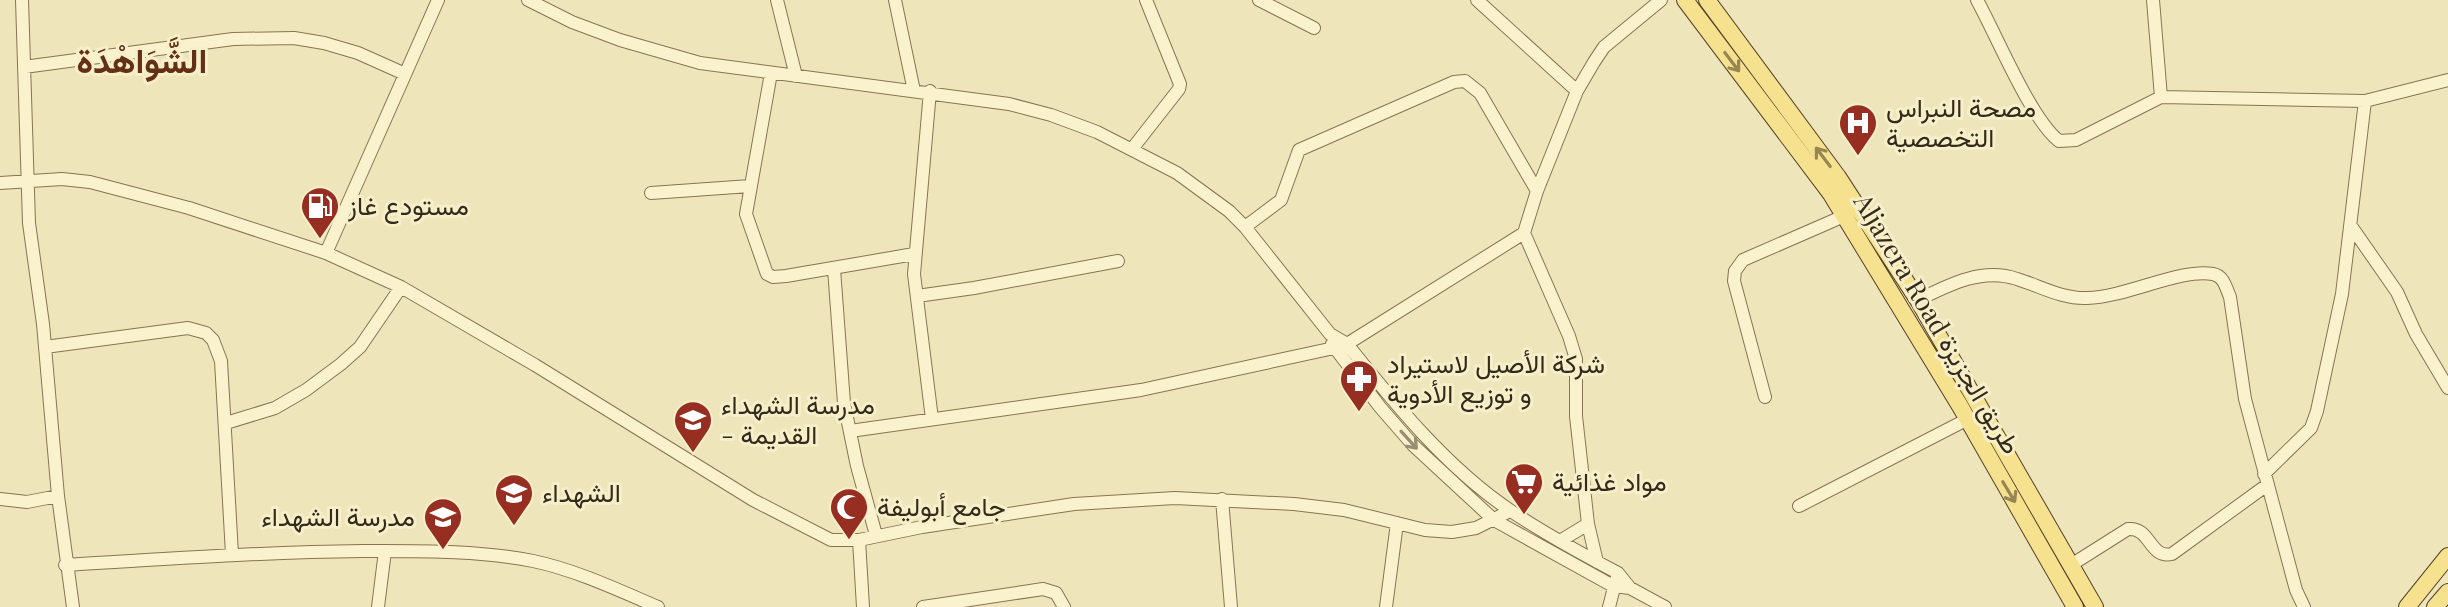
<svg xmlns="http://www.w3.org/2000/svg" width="2448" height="607" viewBox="0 0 2448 607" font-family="'Playfair Display',Vazirmatn,serif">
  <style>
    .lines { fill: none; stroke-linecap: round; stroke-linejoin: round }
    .minor-casing { stroke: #867454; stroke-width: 14 }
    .major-casing { stroke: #534229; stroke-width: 18 }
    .minor { stroke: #faf2cd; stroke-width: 12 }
    .major { stroke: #f6e28e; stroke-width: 16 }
    .oneway { stroke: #958654 }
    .oneway2 { stroke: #978e74 }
    .labels { text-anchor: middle; stroke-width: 6; stroke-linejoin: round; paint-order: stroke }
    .poi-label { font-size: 26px; fill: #342a1a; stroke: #f6efca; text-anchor: start }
    .street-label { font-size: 26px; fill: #342a1a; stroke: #f6efca }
    .district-label { font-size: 34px; font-weight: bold; fill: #633017; stroke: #f6efca }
  </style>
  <rect width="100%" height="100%" fill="#efe5ba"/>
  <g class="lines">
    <defs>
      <path id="minor" d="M 22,0 L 29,223 L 43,324 L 58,496 L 73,607
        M 528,0 L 572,22 L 620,40 L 700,63 L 1009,104 L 1051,115 L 1097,132 L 1177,173 L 1229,211 L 1245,227 L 1330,334 L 1347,344 C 1395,404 1447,468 1511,511 C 1545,534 1582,554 1618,573 L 1630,588
        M 777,0 L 796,76
        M 895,0 L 914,91
        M 1259,0 L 1314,28
        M 1477,0 L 1577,91
        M 1977,0 C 1997,36 2030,118 2059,141 L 2076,140 L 2161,97 L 2365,101 L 2448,80
        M 2153,0 L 2161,97
        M 24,67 L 233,39 L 294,38 L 324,43 L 358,53 L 405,74
        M 771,73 L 746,214 L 767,274 L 773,277 L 786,276 L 914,254
        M 930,91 L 914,274 L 932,419
        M 1132,149 L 1179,89 L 1180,84 L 1146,0
        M 0,183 L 62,179 L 90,182 L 189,208 L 326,253 L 401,287 L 535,365 L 753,500 L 831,540 L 859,540 L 922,527 L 1074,504 L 1175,498 L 1294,504 L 1344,510 L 1425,530 L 1452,532 L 1476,528 L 1510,511
        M 651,193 L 750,186
        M 2351,226 L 2397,292 L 2416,334 L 2448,388
        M 1245,227 L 1281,200 L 1299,150 L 1454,82 L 1465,81 L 1480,93 L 1537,191
        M 326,253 L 438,0
        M 834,269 L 844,403 L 857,466 L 876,535
        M 917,296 L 974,288 L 1118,261
        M 1918,300 C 1948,285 1982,267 2017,279 C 2040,286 2062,299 2087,298 C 2127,297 2180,268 2213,274 C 2224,276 2226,288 2230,297 L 2245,399 L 2296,590 L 2304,607
        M 1332,344 L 1380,407 L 1413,445 L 1494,520 L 1613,586 L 1630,588 L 1665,607
        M 45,347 L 188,328 L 206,333 L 213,340 L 221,361 L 232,554
        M 1765,397 L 1734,281 L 1735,271 L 1743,260 L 1844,216
        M 226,423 L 275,408 L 306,390 L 341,364 L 360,347 L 401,287
        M 850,431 L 1141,390 L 1334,348 L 1347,344 L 1524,233
        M 2264,474 L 2311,428 L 2317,411 L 2342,294 L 2365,101
        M 0,499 L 27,502 L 58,496
        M 1222,499 L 1231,607
        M 1799,506 L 1966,420
        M 859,540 L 863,607
        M 1560,541 L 1588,524
        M 1597,562 L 1588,524 L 1576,416 L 1576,359 L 1569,336 L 1524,233 L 1537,191 L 1577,91 L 1594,62 L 1604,47 L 1661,0
        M 65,565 C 165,559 264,552 363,551 C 419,551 478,550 533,561 C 576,570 618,590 658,607
        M 2071,565 L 2128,529 C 2151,527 2149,559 2172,554 L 2267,485
        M 378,607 L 385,551
        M 923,607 L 1043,589 L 1056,593 L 1064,607
        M 1386,607 L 1397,523
        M 1609,607 L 1616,580"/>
      <path id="major" d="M 1685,0 L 1831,194 L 1960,406 L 2075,607
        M 1707,0 L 1838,177 L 1918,300 L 2095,607
        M 2407,607 L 2448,556
        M 2435,607 L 2448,592"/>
    </defs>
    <use href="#minor" class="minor-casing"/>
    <use href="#major" class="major-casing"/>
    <use href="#minor" class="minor"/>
    <use href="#major" class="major"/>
  </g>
  <defs><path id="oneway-shaft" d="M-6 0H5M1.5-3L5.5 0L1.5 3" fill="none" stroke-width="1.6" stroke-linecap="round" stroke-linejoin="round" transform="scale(2)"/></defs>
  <g class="oneway">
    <use href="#oneway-shaft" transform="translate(1732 62) rotate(53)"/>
    <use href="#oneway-shaft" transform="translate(1823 157) rotate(-127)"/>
    <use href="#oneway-shaft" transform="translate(2009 492) rotate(59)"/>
  </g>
  <use class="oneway2" href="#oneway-shaft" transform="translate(1409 440) rotate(48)"/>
  <defs>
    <symbol id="hospital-pin" viewBox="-11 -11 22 30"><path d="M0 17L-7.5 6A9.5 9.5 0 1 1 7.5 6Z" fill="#972e22" stroke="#f6efca"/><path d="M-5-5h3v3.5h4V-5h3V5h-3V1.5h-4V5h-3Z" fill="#fff"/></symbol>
    <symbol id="fuel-pin" viewBox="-11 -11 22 30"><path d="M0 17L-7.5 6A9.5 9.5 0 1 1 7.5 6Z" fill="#972e22" stroke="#f6efca"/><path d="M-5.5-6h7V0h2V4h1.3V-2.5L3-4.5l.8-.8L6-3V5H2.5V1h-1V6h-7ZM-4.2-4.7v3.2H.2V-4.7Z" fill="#fff"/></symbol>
    <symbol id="pharmacy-pin" viewBox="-11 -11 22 30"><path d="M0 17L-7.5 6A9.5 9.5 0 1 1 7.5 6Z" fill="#972e22" stroke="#f6efca"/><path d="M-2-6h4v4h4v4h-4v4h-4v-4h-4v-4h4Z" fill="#fff"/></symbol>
    <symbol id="school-pin" viewBox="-11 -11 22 30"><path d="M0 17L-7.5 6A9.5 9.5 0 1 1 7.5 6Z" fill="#972e22" stroke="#f6efca"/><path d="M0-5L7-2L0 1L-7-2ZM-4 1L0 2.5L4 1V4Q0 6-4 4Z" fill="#fff"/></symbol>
    <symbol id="supermarket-pin" viewBox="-11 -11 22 30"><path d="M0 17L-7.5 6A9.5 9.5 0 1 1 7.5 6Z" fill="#972e22" stroke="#f6efca"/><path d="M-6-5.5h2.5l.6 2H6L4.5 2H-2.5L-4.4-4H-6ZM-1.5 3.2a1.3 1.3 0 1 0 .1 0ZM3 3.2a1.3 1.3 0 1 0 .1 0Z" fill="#fff"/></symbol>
    <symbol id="mosque-pin" viewBox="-11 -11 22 30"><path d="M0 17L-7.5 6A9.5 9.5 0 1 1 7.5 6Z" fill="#972e22" stroke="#f6efca"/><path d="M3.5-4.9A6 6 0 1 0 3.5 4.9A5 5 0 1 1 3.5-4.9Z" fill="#fff"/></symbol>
  </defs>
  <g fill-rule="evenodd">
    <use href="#hospital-pin" x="1836" y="101" width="44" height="60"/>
    <use href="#fuel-pin" x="298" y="184" width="44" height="60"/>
    <use href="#pharmacy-pin" x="1337" y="357" width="44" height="60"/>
    <use href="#school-pin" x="671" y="398" width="44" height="60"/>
    <use href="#supermarket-pin" x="1502" y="460" width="44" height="60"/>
    <use href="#school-pin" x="492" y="471" width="44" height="60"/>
    <use href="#mosque-pin" x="827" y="485" width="44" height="60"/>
    <use href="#school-pin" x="421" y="495" width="44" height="60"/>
  </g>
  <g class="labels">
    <g class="poi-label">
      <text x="1886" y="117">مصحة النبراس<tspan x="1886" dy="30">التخصصية</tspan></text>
      <text x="348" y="215">مستودع غاز</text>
      <text x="1387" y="373">شركة الأصيل لاستيراد<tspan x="1387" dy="30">و توزيع الأدوية</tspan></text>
      <text x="721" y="414">مدرسة الشهداء<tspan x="721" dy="30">- القديمة</tspan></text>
      <text x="1552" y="491">مواد غذائية</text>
      <text x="542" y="502">الشهداء</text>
      <text x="877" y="516">جامع أبوليفة</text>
      <text x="415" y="526" text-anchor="end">مدرسة الشهداء</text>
    </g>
    <g class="street-label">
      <text transform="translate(1937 324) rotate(59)" y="9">Aljazera Road طريق الجزيزة</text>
    </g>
    <g class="district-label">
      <text x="142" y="73">الشَّوَاهْدَة</text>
    </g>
  </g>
</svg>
